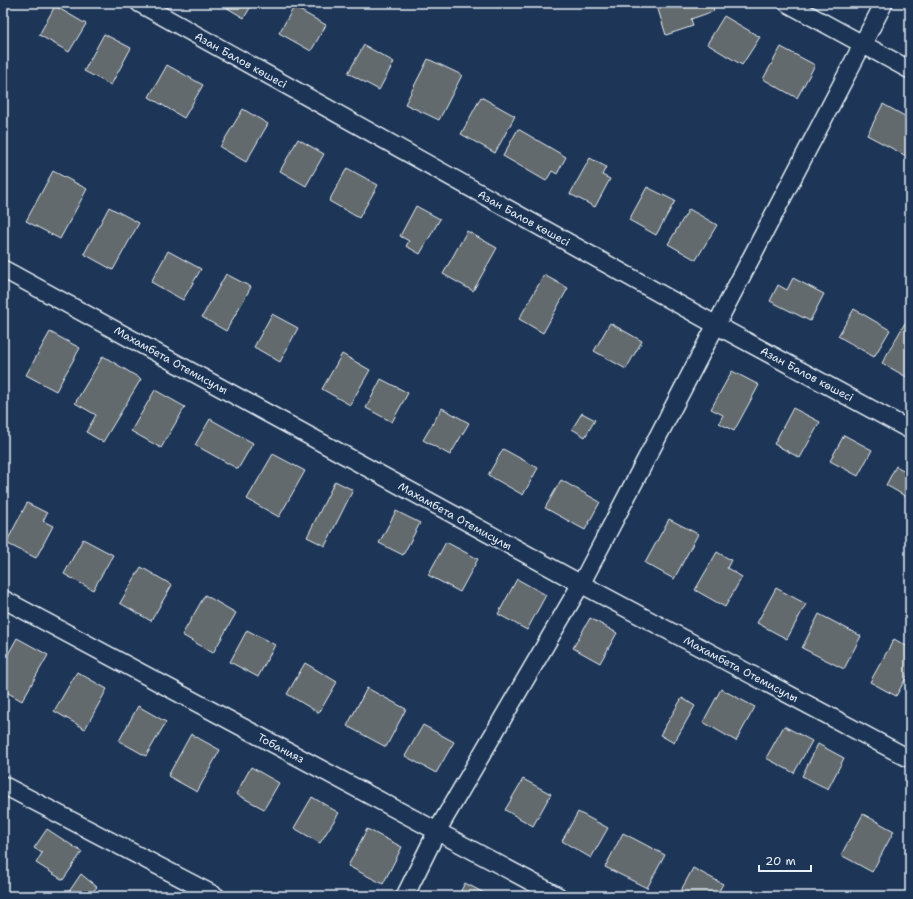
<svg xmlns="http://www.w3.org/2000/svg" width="913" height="899" viewBox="0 0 913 899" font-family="'Shantell Sans',sans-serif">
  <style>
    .building { fill: #636a6e; stroke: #e8f1f8 }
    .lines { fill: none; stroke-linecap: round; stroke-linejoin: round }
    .street-casing { stroke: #e8f1f8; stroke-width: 20 }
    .street { stroke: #1d3557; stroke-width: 17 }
    .labels { text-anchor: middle; stroke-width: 3; stroke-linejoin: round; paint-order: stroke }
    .street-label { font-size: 11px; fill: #e8f1f8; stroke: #1d3557 }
  </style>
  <rect width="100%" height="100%" fill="#1d3557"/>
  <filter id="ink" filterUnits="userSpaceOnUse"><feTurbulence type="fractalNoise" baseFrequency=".025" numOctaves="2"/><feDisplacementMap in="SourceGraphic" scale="8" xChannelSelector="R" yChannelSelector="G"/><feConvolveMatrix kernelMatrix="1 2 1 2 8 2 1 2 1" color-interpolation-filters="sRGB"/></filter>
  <g filter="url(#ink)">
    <path class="building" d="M 219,3 L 253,3 L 244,18 Z
      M 656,3 L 712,3 L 714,11 L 691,19 L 693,26 L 666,35 Z
      M 55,6 L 86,24 L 69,52 L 39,35 Z
      M 294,7 L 326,25 L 311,51 L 279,33 Z
      M 724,16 L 760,37 L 742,65 L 707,44 Z
      M 104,34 L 131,48 L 111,85 L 84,71 Z
      M 364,45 L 394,62 L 379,90 L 348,73 Z
      M 781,47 L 815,65 L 797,98 L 763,79 Z
      M 428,59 L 462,75 L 439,120 L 405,104 Z
      M 167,65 L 203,85 L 184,118 L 149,97 Z
      M 481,97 L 515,116 L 495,153 L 461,134 Z
      M 883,104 L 910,119 L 910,158 L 867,135 Z
      M 243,109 L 268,124 L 246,162 L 220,147 Z
      M 518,129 L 566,157 L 557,174 L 552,171 L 546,181 L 503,156 Z
      M 298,139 L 324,154 L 306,186 L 280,171 Z
      M 590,158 L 606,167 L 602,175 L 610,179 L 595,207 L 570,194 Z
      M 347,168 L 378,185 L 359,218 L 329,201 Z
      M 53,171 L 87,189 L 60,239 L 26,221 Z
      M 910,184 L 910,193 L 906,191 Z
      M 647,187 L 675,201 L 656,235 L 629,220 Z
      M 416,206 L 440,219 L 420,254 L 406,246 L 409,241 L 400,236 Z
      M 109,207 L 139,223 L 113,270 L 84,254 Z
      M 689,209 L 717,225 L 696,260 L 668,244 Z
      M 467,231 L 497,248 L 473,291 L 443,274 Z
      M 168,251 L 201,269 L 183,300 L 151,282 Z
      M 226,274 L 251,287 L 226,331 L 202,317 Z
      M 544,275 L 568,288 L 543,333 L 519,319 Z
      M 793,278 L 824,294 L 810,321 L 770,301 L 778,285 L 787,290 Z
      M 854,309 L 890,330 L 874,357 L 838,336 Z
      M 272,314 L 298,328 L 280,362 L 254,347 Z
      M 610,323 L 642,341 L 626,369 L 594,351 Z
      M 905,323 L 910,326 L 910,379 L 882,363 Z
      M 50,332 L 80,348 L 56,391 L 26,375 Z
      M 342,354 L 370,370 L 350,405 L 322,389 Z
      M 103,356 L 141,379 L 103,442 L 86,432 L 96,415 L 75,403 Z
      M 732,371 L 759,385 L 734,431 L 719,423 L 723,415 L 711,409 Z
      M 381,379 L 408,393 L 392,422 L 366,408 Z
      M 155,390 L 185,407 L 161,448 L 131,431 Z
      M 442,408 L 469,423 L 450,455 L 423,440 Z
      M 793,408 L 820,422 L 800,458 L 774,444 Z
      M 582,413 L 595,420 L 585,437 L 572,429 Z
      M 210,419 L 253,443 L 238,469 L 195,445 Z
      M 844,435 L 872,450 L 858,476 L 830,461 Z
      M 503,449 L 538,468 L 523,495 L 488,475 Z
      M 273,454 L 305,471 L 279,517 L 247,499 Z
      M 896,466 L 910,474 L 910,499 L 886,485 Z
      M 561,480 L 600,502 L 585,530 L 545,508 Z
      M 335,481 L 353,490 L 325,546 L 307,537 Z
      M 27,503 L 47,513 L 43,521 L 53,526 L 36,558 L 6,543 Z
      M 396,511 L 420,523 L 403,555 L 379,543 Z
      M 669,519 L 698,534 L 674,579 L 645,563 Z
      M 83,539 L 113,555 L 93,590 L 64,574 Z
      M 446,542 L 478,559 L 460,592 L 428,575 Z
      M 717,552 L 731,560 L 727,568 L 742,577 L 725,607 L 695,590 Z
      M 141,567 L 172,585 L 151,621 L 120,603 Z
      M 517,579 L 546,595 L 527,630 L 498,614 Z
      M 776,588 L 806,604 L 787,639 L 757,623 Z
      M 205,595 L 236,613 L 213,653 L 182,635 Z
      M 819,614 L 861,636 L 844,669 L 802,648 Z
      M 590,618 L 617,633 L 600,663 L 573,648 Z
      M 247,630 L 275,645 L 258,677 L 230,662 Z
      M 17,638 L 48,655 L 22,701 L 3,690 L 3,663 Z
      M 894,639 L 910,648 L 910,671 L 896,696 L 870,682 Z
      M 305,663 L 337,682 L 319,713 L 287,694 Z
      M 77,672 L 107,689 L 85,729 L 54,711 Z
      M 367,688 L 406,709 L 386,747 L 347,726 Z
      M 721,689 L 755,707 L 736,741 L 703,722 Z
      M 682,698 L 695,706 L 674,743 L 660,735 Z
      M 138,706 L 166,722 L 146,756 L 119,741 Z
      M 423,725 L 454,742 L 436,773 L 405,756 Z
      M 784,726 L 812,741 L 794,773 L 766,758 Z
      M 191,734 L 220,750 L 197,792 L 168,776 Z
      M 818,744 L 844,758 L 828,789 L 802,776 Z
      M 251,767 L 279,783 L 264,809 L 236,794 Z
      M 523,779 L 551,794 L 533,826 L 505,810 Z
      M 312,797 L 339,813 L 320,843 L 294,828 Z
      M 578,812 L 608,828 L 591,858 L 562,841 Z
      M 863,814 L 894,831 L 872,872 L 841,855 Z
      M 47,829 L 82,852 L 63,880 L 36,863 L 42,853 L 34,848 Z
      M 367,829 L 402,847 L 383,884 L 348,866 Z
      M 623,833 L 665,855 L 647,888 L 605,867 Z
      M 693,868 L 723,884 L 716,896 L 678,896 Z
      M 81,874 L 97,887 L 89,896 L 66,896 Z
      M 465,883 L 490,896 L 458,896 Z"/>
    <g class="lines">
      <defs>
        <path id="street" d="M 139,3 L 716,325 L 910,430
          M 787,3 L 910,70
          M 3,269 L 581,584 L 910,759
          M 3,599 L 558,896
          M 3,785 L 216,896
          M 405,896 L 437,831 L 581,584 L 884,3"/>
      </defs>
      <use href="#street" class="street-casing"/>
      <use href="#street" class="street"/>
    </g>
  </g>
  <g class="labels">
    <g class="street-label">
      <text transform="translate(241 60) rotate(29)" y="4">Азан Балов көшесі</text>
      <text transform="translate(524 218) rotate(29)" y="4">Азан Балов көшесі</text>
      <text transform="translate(171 360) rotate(29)" y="4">Махамбета Отемисулы</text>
      <text transform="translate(807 374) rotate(28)" y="4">Азан Балов көшесі</text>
      <text transform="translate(455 516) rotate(29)" y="4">Махамбета Отемисулы</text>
      <text transform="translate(741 669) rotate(28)" y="4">Махамбета Отемисулы</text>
      <text transform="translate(281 748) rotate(28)" y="4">Тобанияз</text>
    </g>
  </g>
  <rect width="913" height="899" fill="none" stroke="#1d3557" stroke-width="16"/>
  <rect x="8" y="8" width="897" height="883" fill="none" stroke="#e8f1f8" stroke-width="1.5" filter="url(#ink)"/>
  <path d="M759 865v6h52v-6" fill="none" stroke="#e8f1f8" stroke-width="2"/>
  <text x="765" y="865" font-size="12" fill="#e8f1f8" stroke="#1d3557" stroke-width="3" paint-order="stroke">20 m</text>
</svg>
